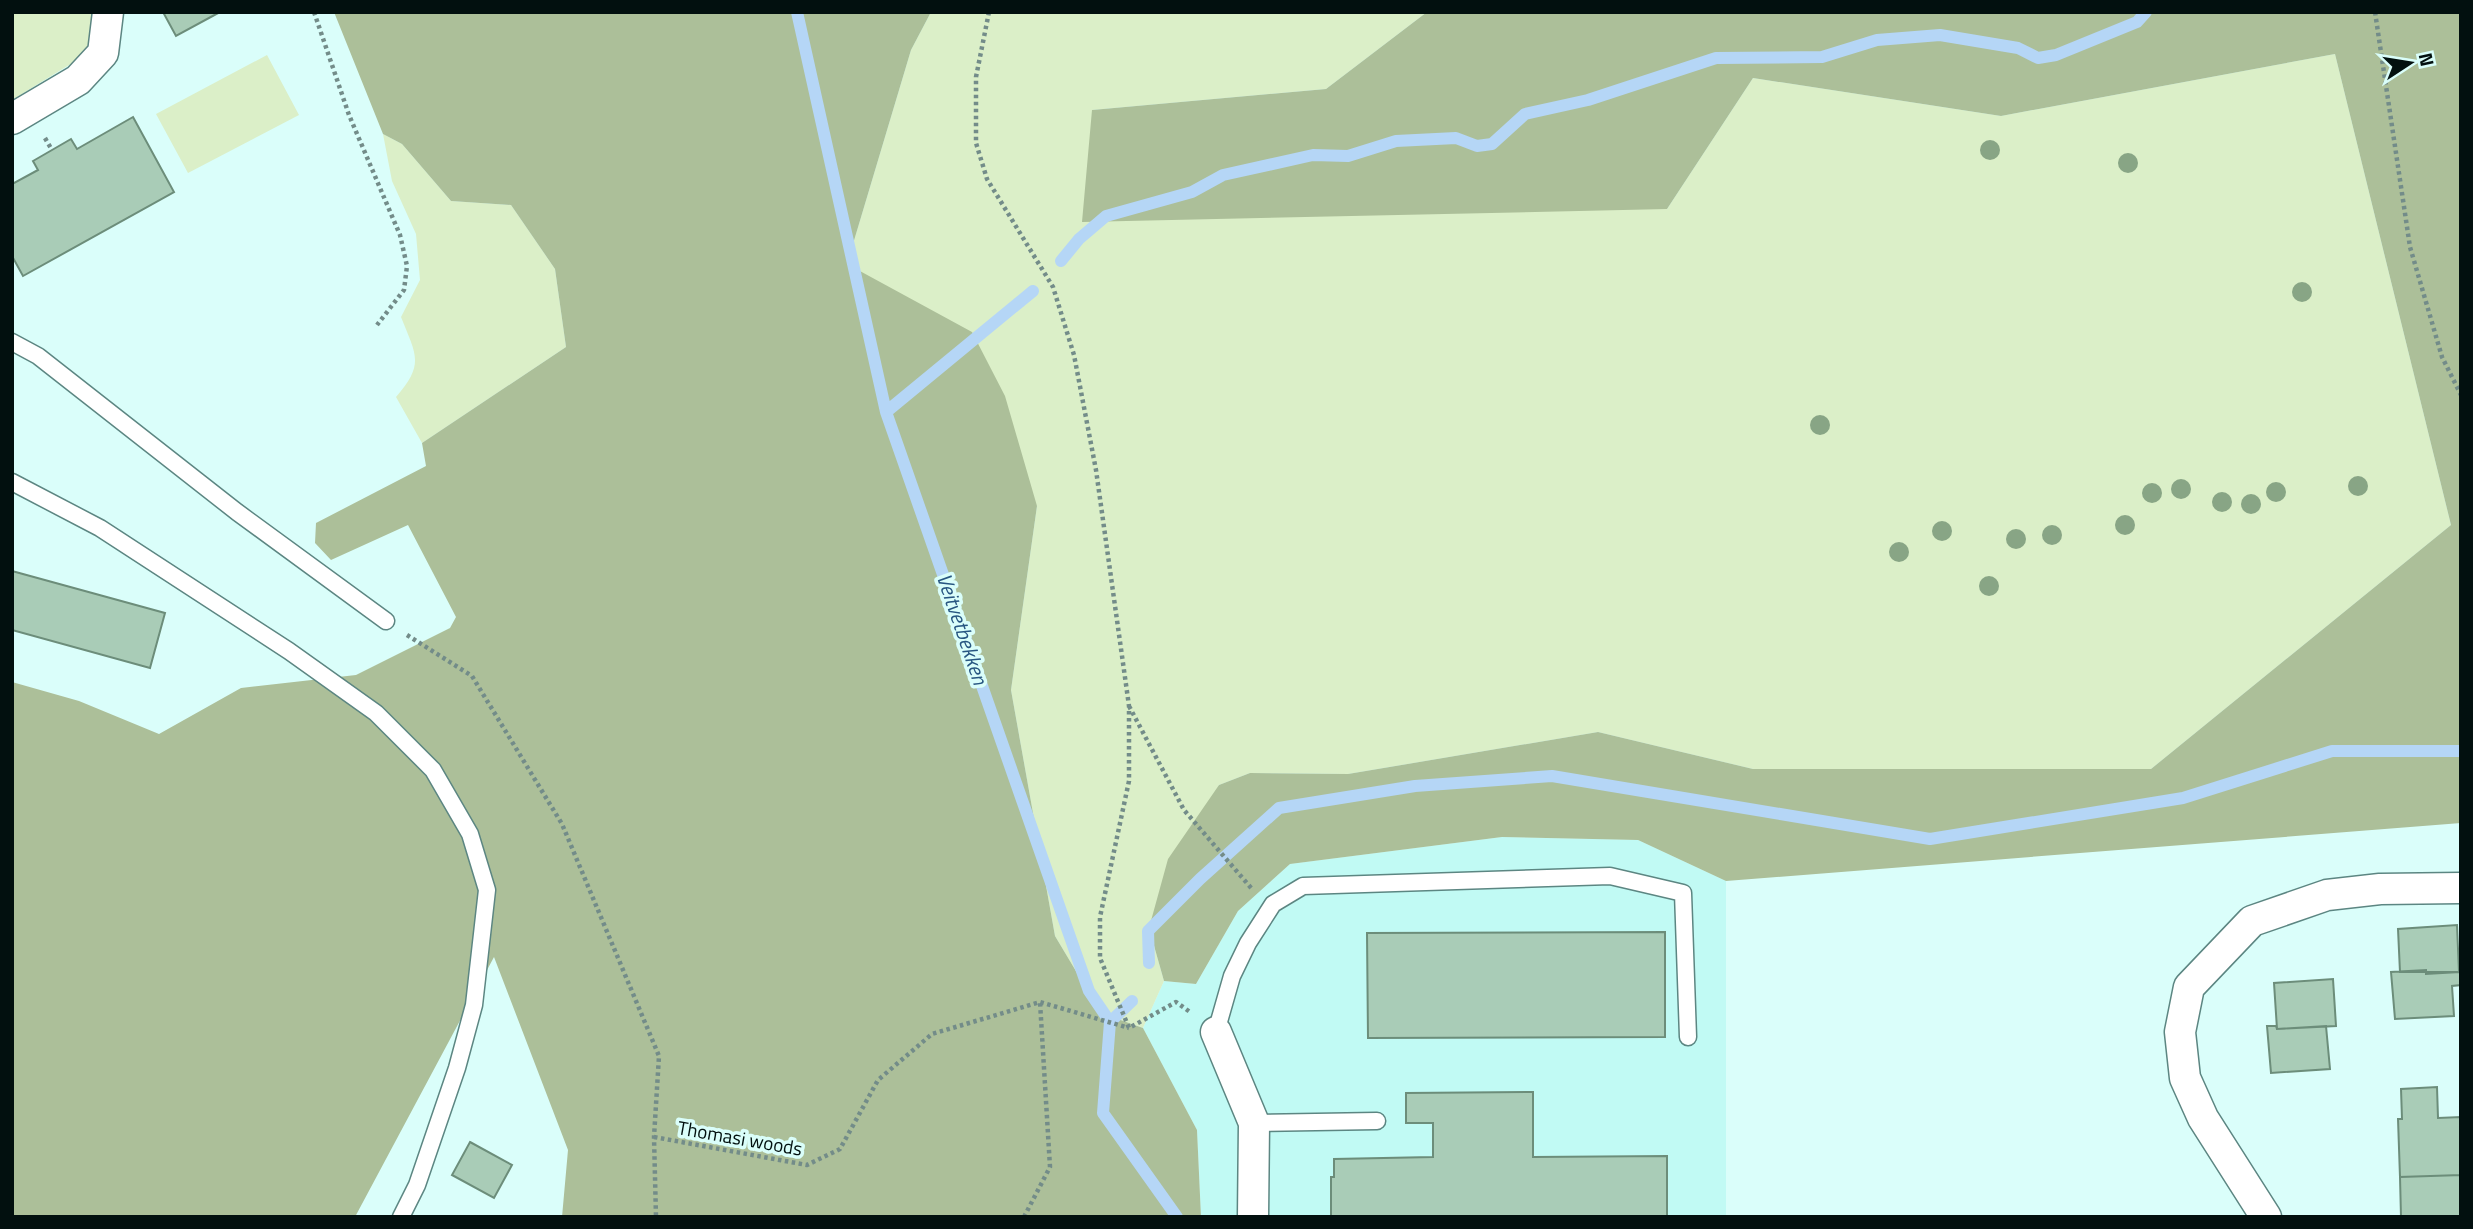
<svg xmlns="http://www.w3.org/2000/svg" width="2473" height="1229" viewBox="0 0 2473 1229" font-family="'Titillium Web',sans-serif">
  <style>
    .built { fill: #c1faf4 }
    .green { fill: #dbefc8 }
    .forest { fill: #acbf99 }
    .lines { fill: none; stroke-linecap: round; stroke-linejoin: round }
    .stream { stroke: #b5d6f6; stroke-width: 12 }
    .building { fill: #a9ccb7; stroke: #6c8d7a; stroke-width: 2 }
    .service-casing { stroke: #5c8682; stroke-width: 19 }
    .minor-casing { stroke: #5c8682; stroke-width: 33 }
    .path { stroke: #738c89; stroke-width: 4.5; stroke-dasharray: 3.5 3.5; stroke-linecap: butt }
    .service { stroke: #fff; stroke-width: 16 }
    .minor { stroke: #fff; stroke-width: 30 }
    .tree { fill: #88a585 }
    .labels { text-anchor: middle; stroke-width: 7; stroke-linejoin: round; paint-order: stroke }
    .street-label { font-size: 19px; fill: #02100f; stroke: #dafefa }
    .water-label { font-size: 21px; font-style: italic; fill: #275681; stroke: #dafefa }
  </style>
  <rect width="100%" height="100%" fill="#dafefa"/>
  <path class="built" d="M 1502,837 L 1638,840 L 1726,881 L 1726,1217 L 1201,1217 L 1197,1130 L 1143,1028 L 1164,981 L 1196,984 L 1238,911 L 1290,864 Z"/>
  <path class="green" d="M 12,12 L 93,12 L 96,19 L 87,54 L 12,100 Z
    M 931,12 L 1427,12 L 1326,89 L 1092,110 L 1667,209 L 1753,78 L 2001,116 L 2335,54 L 2451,525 L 2151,769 L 1753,769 L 1598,732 L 1348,774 L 1250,773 L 1219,785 L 1149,928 L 1164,981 L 1143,1028 L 1101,1013 L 1055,936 L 1011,690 L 1037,506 L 847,264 L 911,50 Z
    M 267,55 L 299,115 L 188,173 L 156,114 Z
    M 383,134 L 402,144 L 451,201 L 511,205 L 555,269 L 566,347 L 422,443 L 396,397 C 425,364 416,355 401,317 L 420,280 L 416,234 L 392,181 Z"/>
  <path class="forest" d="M 334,12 L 931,12 L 911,50 L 847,264 L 972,332 L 1005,396 L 1037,506 L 1011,690 L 1055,936 L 1101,1013 L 1143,1028 L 1197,1130 L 1201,1217 L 562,1217 L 568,1150 L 494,957 L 355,1217 L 12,1217 L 12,682 L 79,701 L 159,734 L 241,688 L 356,675 L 450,628 L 456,617 L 408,525 L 331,560 L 315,543 L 316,523 L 426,466 L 422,443 L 566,347 L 555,269 L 511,205 L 451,201 L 402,144 L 383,134 Z
    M 1427,12 L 2461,12 L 2461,823 L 1726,881 L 1638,840 L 1502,837 L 1290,864 L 1238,911 L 1196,984 L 1164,981 L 1149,928 L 1168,859 L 1219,785 L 1250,773 L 1348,774 L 1598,732 L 1753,769 L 2151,769 L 2451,525 L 2335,54 L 2001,116 L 1753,78 L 1667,209 L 1082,222 L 1092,110 L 1326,89 Z"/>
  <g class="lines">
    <path class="stream" d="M 797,12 L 886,412 L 1089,991 L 1110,1022 L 1103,1113 L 1177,1217
      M 1061,261 L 1079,239 L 1106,216 L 1192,192 L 1223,175 L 1313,155 L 1348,156 L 1396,141 L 1456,138 L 1477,146 L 1492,144 L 1525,114 L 1588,100 L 1716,58 L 1822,57 L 1877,40 L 1940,35 L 2018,48 L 2038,58 L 2056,55 L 2137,22 L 2146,12
      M 886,412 L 1033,291
      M 1149,963 L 1148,931 L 1200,879 L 1279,808 L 1415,786 L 1552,776 L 1930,839 L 2183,798 L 2332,751 L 2461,751
      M 1110,1022 L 1132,1001"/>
  </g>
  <path class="building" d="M 163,12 L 220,12 L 176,36 Z
    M 133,117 L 174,192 L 23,276 L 12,256 L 12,184 L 38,170 L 33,161 L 71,139 L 77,149 Z
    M 12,571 L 165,613 L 150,668 L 12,630 Z
    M 2457,925 L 2459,972 L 2400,972 L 2398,929 Z
    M 1665,932 L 1665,1037 L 1368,1038 L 1367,933 Z
    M 2426,970 L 2426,974 L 2460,972 L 2461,985 L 2452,986 L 2454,1016 L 2395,1019 L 2391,972 Z
    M 2333,979 L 2336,1026 L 2277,1029 L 2274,983 Z
    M 2267,1026 L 2276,1026 L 2277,1029 L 2326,1026 L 2330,1069 L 2271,1073 Z
    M 2437,1087 L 2438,1118 L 2461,1117 L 2461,1175 L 2400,1177 L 2398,1119 L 2402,1119 L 2401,1089 Z
    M 1533,1092 L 1533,1157 L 1667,1156 L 1667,1217 L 1331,1217 L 1331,1177 L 1334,1177 L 1334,1159 L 1433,1157 L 1433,1123 L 1406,1123 L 1406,1093 Z
    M 470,1142 L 512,1165 L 494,1198 L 452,1175 Z
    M 2461,1175 L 2461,1217 L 2401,1217 L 2400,1177 Z"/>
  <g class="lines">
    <defs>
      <path id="service" d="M 12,342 L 38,356 L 237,512 L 386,621
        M 12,482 L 100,528 L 289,651 L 376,713 L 433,770 L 470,834 L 487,890 L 474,1005 L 457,1068 L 417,1185 L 401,1217
        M 1216,1032 L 1232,976 L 1248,943 L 1273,904 L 1303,886 L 1610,876 L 1683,893 L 1688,1037
        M 1254,1123 L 1377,1121"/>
      <path id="minor" d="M 12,119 L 78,80 L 103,53 L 108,12
        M 1216,1032 L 1254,1123 L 1253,1217
        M 2266,1217 L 2203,1118 L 2185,1078 L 2180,1032 L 2189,987 L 2252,921 L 2327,895 L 2380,889 L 2461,888"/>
    </defs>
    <use href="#service" class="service-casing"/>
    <use href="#minor" class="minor-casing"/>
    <path class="path" d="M 314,12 L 349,115 L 400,235 L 407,266 L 404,290 L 377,325
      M 989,12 L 976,77 L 976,143 L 987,179 L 1053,287 L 1074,355 L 1096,470 L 1129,706 L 1129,781 L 1100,917 L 1100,958 L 1129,1028 L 1176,1002 L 1190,1012
      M 2375,12 L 2410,247 L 2442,357 L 2461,395
      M 45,138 L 52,150
      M 407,635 L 472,676 L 562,824 L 659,1056 L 654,1137 L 656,1217
      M 1129,706 L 1184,810 L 1252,889
      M 654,1137 L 807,1165 L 840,1149 L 878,1080 L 932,1034 L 1040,1002 L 1129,1028
      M 1024,1217 L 1050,1167 L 1040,1002"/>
    <use href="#service" class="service"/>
    <use href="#minor" class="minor"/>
  </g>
  <g class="tree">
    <circle cx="1990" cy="150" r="10"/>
    <circle cx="2128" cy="163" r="10"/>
    <circle cx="2302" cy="292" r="10"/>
    <circle cx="1820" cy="425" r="10"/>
    <circle cx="2358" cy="486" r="10"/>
    <circle cx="2181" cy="489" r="10"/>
    <circle cx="2276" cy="492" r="10"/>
    <circle cx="2152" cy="493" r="10"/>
    <circle cx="2222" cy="502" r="10"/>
    <circle cx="2251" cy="504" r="10"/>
    <circle cx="2125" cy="525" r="10"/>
    <circle cx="1942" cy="531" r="10"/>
    <circle cx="2052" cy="535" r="10"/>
    <circle cx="2016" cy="539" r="10"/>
    <circle cx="1899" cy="552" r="10"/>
    <circle cx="1989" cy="586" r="10"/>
  </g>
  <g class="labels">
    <g class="street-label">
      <text transform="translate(740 1138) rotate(10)" y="7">Thomasi woods</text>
    </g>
    <g class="water-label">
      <text transform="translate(962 629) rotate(71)" y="7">Veitvetbekken</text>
    </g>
  </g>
  <rect width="2473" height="1229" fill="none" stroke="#02100f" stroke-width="28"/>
  <g transform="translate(2410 63) rotate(78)" stroke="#dafefa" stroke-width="5" paint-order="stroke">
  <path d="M0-5L12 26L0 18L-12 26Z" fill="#02100f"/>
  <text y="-10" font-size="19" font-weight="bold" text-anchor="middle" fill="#02100f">N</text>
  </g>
</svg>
